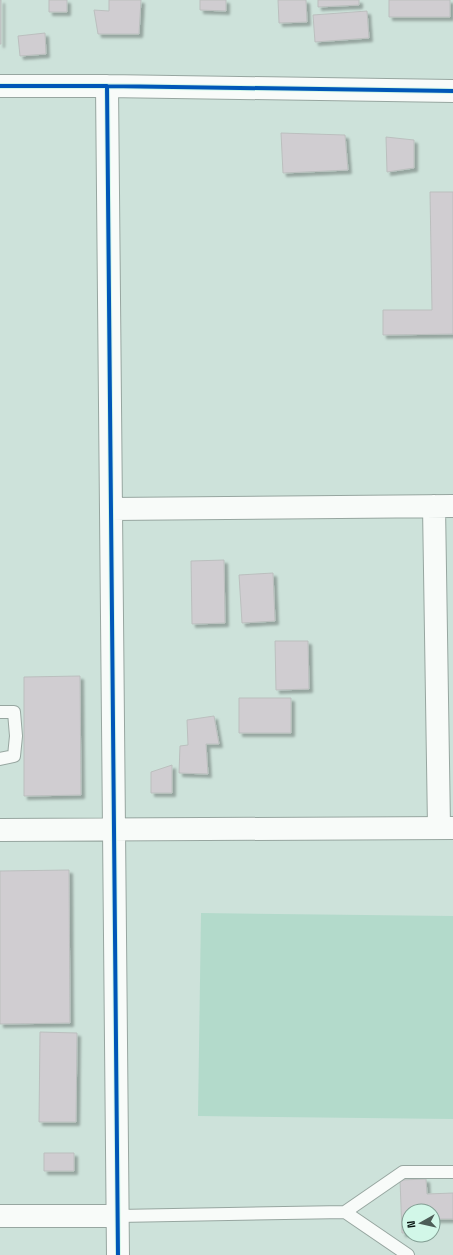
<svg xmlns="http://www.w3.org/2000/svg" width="453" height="1255" viewBox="0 0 453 1255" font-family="'Space Grotesk',sans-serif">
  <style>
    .green { fill: #b3dacb }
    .building { fill: #d0cdd1; stroke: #bbbfbe; filter: url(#shadow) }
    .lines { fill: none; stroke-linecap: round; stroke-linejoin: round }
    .service-casing { stroke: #97a6a0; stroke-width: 14 }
    .minor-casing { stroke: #97a6a0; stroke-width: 24 }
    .service { stroke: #f8fbf9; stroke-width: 12 }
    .minor { stroke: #f8fbf9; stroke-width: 22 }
    .cycleway-casing { stroke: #d2f7e8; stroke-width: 6 }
    .cycleway { stroke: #0057b8; stroke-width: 4 }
  </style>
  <defs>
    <filter id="shadow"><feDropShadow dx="3.5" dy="3.5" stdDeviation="1" flood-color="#0004"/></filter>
  </defs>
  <rect width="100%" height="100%" fill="#cde2da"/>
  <path class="green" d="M 201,913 L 453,916 L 453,1119 L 198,1116 Z"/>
  <path class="building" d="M 0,0 L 1,0 L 1,44 L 0,44 Z
    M 49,0 L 67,0 L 67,12 L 49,12 Z
    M 109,0 L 141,0 L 139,34 L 98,34 L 94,10 L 109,11 Z
    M 200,0 L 226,0 L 226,11 L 200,10 Z
    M 278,0 L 306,0 L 307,22 L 279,23 Z
    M 318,0 L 359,0 L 359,5 L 318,7 Z
    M 389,0 L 450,0 L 450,17 L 389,17 Z
    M 367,11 L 369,38 L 315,42 L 313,15 Z
    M 45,33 L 46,54 L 20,56 L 18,36 Z
    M 281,133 L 345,135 L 348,170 L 283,173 Z
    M 386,137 L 414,140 L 414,168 L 387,172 Z
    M 430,192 L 453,192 L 453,334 L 383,335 L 383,310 L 432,310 Z
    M 224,560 L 225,623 L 192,624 L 191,561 Z
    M 273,573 L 275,621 L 242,623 L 239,575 Z
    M 275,641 L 308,641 L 309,689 L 276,690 Z
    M 80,676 L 81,795 L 24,796 L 24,677 Z
    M 239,698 L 291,698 L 291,733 L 239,733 Z
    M 214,716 L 219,744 L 206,744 L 208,774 L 179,773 L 180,746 L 188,745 L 187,720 Z
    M 172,765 L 172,793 L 151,793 L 151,772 Z
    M 69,870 L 70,1023 L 0,1024 L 0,871 Z
    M 40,1032 L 77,1033 L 76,1122 L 39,1122 Z
    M 44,1153 L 74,1153 L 74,1171 L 44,1171 Z
    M 426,1179 L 427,1194 L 453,1193 L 453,1219 L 433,1219 L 433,1211 L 409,1211 L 409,1233 L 402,1233 L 400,1180 Z"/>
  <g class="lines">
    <defs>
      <path id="service" d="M 0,712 L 14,712 L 16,736 L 14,756 L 0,759
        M 345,1212 L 403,1172 L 453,1172
        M 118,1216 L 345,1212 L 408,1255"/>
      <path id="minor" d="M 0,86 L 107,86 L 453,91
        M 107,86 L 118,1255
        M 434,506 L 439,827
        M 111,509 L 453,506
        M 0,830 L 453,828
        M 0,1216 L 118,1216"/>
    </defs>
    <use href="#service" class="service-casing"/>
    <use href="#minor" class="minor-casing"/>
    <use href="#service" class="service"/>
    <use href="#minor" class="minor"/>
    <defs>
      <path id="cycleway" d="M 0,86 L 107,86 L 453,91
        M 107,86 L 118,1255"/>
    </defs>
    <use href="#cycleway" class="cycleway-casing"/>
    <use href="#cycleway" class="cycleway"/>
  </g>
  <g transform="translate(421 1223) rotate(262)"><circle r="19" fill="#d2f7e8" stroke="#819d92"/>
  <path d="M0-3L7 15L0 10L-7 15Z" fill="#4d5d57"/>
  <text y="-6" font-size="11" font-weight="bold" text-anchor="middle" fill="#081511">N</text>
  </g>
</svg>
